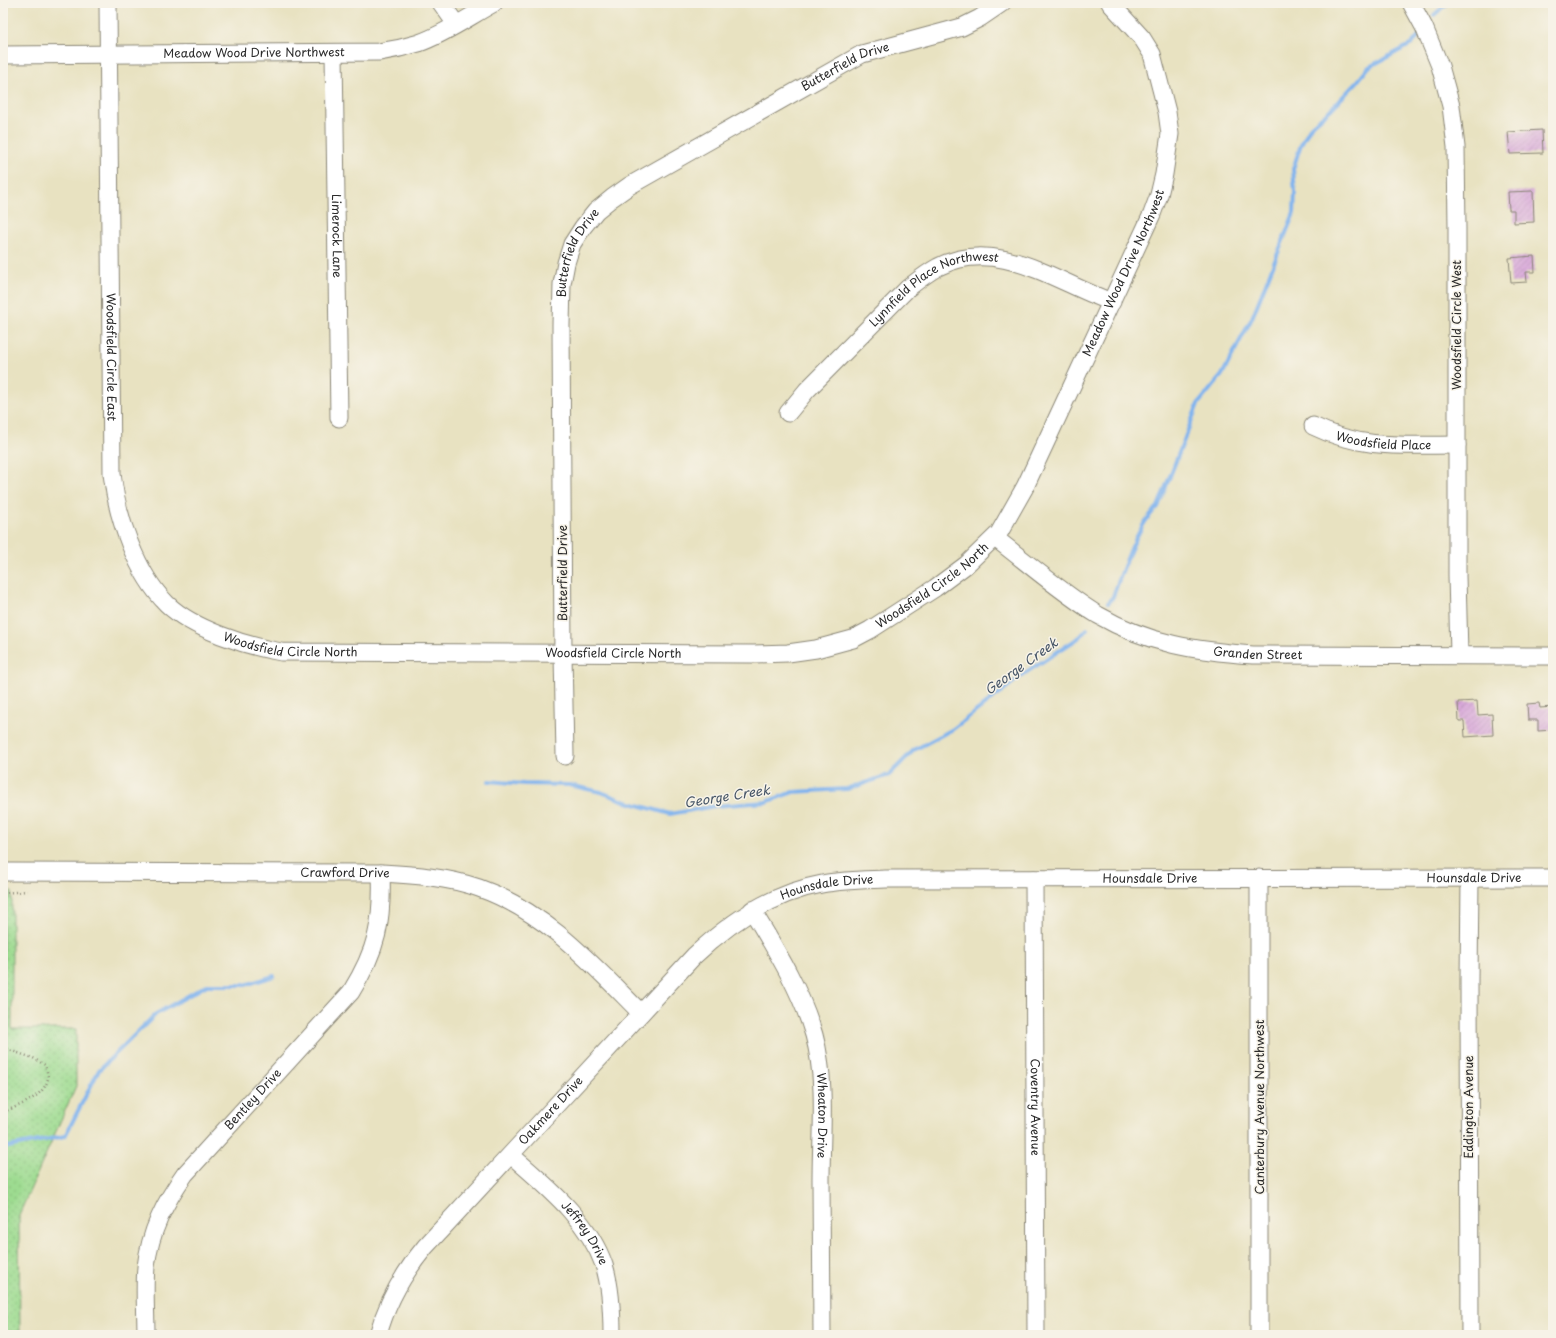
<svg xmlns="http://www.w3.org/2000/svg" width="1556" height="1338" viewBox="0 0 1556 1338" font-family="'Playpen Sans',sans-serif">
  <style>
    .green { fill: url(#green-dots); stroke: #64835e }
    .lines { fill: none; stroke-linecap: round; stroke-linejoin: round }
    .stream { stroke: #81b4ee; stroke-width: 4 }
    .building { fill: url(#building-hatch) }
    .minor-casing { stroke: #8a8676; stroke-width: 19 }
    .path { stroke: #8a8676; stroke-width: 2.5; stroke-dasharray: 1 3; stroke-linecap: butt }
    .minor { stroke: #fff; stroke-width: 17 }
    .labels { text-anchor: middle; stroke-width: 3; stroke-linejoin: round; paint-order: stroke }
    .street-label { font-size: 12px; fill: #2b2b2b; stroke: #f7f3e8 }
    .water-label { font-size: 13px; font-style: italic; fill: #455466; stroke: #f7f3e8 }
  </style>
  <defs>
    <pattern id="green-dots" width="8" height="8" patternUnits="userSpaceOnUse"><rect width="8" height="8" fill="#9ddb90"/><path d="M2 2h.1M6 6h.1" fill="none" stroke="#87bc7c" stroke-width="1.8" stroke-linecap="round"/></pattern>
    <pattern id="building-hatch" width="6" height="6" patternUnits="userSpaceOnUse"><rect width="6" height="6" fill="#d5a1d8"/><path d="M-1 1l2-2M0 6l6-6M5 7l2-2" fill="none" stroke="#ad83af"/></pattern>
  </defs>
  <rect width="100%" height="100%" fill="#f7f3e8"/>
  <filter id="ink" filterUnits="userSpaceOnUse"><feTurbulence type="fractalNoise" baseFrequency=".025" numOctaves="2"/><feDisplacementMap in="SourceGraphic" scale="8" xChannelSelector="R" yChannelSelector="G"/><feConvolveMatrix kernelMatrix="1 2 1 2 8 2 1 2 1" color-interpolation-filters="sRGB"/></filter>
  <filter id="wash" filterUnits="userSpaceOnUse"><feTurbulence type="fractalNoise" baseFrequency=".012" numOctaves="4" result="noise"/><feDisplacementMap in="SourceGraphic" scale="16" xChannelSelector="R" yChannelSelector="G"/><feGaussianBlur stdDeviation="0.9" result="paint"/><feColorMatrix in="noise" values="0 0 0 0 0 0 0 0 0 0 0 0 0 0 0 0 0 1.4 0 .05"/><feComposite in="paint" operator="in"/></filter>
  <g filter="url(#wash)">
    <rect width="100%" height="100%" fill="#e8e2c1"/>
    <path class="green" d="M 3,891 L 12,891 L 12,1029 L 76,1029 L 76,1086 L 19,1215 L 20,1335 L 3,1335 Z"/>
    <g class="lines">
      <path class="stream" d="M 1434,15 L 1448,3
        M 1108,603 L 1112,599 C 1122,573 1136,525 1158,507 L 1198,404 L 1222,375 L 1252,318 L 1294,213 L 1295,192 L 1293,169 L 1301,144 L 1311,126 L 1330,110 L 1357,82 L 1369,67 L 1412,44 L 1419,35
        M 489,781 L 524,784 L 569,785 L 601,792 L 627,802 L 670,814 L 715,806 L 766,802 L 793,792 L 847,789 L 889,775 L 914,750 L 953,729 L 1028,671 L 1080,637 L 1087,629
        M 3,1148 L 65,1136 L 99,1070 L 156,1014 L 207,985 L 245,985 L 274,976"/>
    </g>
    <g id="blocks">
      <path class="building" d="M 1542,130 L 1543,153 L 1510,154 L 1508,132 Z
        M 1533,191 L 1534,222 L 1514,223 L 1514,210 L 1509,210 L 1508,192 Z
        M 1534,256 L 1535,272 L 1526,272 L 1527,282 L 1511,283 L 1509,258 Z
        M 1477,701 L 1478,715 L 1492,714 L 1493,735 L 1465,737 L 1464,721 L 1459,721 L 1458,702 Z
        M 1539,703 L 1540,708 L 1553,707 L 1553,730 L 1538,731 L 1538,720 L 1528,720 L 1527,704 Z"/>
    </g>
  </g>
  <g filter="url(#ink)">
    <use href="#blocks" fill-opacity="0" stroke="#8a8676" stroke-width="1"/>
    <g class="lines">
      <defs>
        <g id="minor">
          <path id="s1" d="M 108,3 L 112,474 C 117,517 136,573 167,604 C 193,629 246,646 281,652 L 754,654 L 788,653 L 816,649 L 853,639 L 870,630 L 935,588 L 966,565 L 999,533 L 1025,487 L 1152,214 L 1159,195 L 1164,174 L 1170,134 L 1167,112 L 1152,54 L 1142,38 L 1110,3"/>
          <path d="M 441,3 L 456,24"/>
          <path d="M 1411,3 L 1424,27 L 1440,66 L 1451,106 L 1456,147 L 1457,229 L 1457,575 L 1459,655"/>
          <path id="s2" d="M 334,53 L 339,418"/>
          <path id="s3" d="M 3,55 L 379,52 C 393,50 406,47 419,43 C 445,34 470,16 494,3"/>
          <path id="s4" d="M 788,413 L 807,390 L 908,288 C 917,281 927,273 938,267 C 998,236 1057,283 1112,302"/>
          <path id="s5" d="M 1313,426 C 1362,450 1405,445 1457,445"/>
          <path id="s6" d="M 995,538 C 1029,564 1062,593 1098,615 C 1148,644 1197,651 1253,655 L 1553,656"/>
          <path id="s7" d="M 565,756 L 563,654 L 561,325 L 562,284 L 566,263 L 572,244 L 583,227 L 596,211 L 612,198 L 629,186 L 862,54 L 962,27 L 980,18 L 1002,3"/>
          <path id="s8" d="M 3,872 L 381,873 C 414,875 448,877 479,888 C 545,911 593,965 641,1013"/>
          <path d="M 1259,878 L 1259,1335"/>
          <path id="s9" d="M 1034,879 L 1036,1335"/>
          <path id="s10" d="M 752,910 C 776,950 801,990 814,1035 C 827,1082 821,1133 821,1180 C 821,1232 822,1283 822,1335"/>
          <path id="s11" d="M 511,1155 C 546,1186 588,1219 604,1265 C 611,1287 612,1312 612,1335"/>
          <path id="s12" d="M 146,1335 C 146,1313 144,1289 146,1267 C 150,1231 165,1202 185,1174 L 351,992 C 377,950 383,922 381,873"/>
          <path id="s13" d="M 378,1335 C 387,1301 403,1274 425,1247 L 694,956 C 730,922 772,893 822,884 C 843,880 864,880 886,879 L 1553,878"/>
          <path d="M 1470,1335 L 1469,980 L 1470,878"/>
        </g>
      </defs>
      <use href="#minor" class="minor-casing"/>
      <path class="path" d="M 3,893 L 27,891
        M 3,1048 L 33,1058 L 45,1065 C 46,1069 48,1074 48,1078 C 45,1097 18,1106 3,1112
        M 3,1241 L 5,1263 L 3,1273"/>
      <use href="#minor" class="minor"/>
    </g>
  </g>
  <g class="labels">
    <g class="street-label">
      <text dy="4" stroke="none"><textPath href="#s3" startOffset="251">Meadow Wood Drive Northwest</textPath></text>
      <text dy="4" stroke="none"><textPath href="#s7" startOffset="843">Butterfield Drive</textPath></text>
      <text dy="4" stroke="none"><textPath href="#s2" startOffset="183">Limerock Lane</textPath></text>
      <text dy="4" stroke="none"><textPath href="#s7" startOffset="507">Butterfield Drive</textPath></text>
      <text dy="4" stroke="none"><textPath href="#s1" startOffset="1783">Meadow Wood Drive Northwest</textPath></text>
      <text dy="4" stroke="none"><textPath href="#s4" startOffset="197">Lynnfield Place Northwest</textPath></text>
      <text transform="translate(1457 325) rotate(-90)" y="4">Woodsfield Circle West</text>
      <text dy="4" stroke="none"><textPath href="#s1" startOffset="354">Woodsfield Circle East</textPath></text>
      <text dy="4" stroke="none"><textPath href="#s5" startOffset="73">Woodsfield Place</textPath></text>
      <text transform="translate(563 573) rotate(-90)" y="4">Butterfield Drive</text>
      <text dy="4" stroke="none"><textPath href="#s1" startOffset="1409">Woodsfield Circle North</textPath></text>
      <text dy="4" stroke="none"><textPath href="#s1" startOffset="748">Woodsfield Circle North</textPath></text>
      <text dy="4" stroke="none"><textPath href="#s6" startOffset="295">Granden Street</textPath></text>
      <text dy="4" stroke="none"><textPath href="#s1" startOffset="1072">Woodsfield Circle North</textPath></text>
      <text dy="4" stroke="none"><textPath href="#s8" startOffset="342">Crawford Drive</textPath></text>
      <text dy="4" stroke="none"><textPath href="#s13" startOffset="1298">Hounsdale Drive</textPath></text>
      <text dy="4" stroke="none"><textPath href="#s13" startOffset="974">Hounsdale Drive</textPath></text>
      <text dy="4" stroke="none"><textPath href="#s13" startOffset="650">Hounsdale Drive</textPath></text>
      <text dy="4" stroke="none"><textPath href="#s12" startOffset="271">Bentley Drive</textPath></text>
      <text dy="4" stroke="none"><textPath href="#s9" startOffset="228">Coventry Avenue</textPath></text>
      <text transform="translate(1260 1107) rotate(-90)" y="4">Canterbury Avenue Northwest</text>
      <text transform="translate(1469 1107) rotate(-90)" y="4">Eddington Avenue</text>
      <text dy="4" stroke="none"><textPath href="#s13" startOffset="286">Oakmere Drive</textPath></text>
      <text dy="4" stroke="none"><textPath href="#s10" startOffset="221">Wheaton Drive</textPath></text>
      <text dy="4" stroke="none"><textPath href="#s11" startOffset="108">Jeffrey Drive</textPath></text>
    </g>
    <g class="water-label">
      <text transform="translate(1021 666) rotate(-36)" y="5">George Creek</text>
      <text transform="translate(727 796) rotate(-9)" y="5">George Creek</text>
    </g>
  </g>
  <rect width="1556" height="1338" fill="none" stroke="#f7f3e8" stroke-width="16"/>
</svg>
